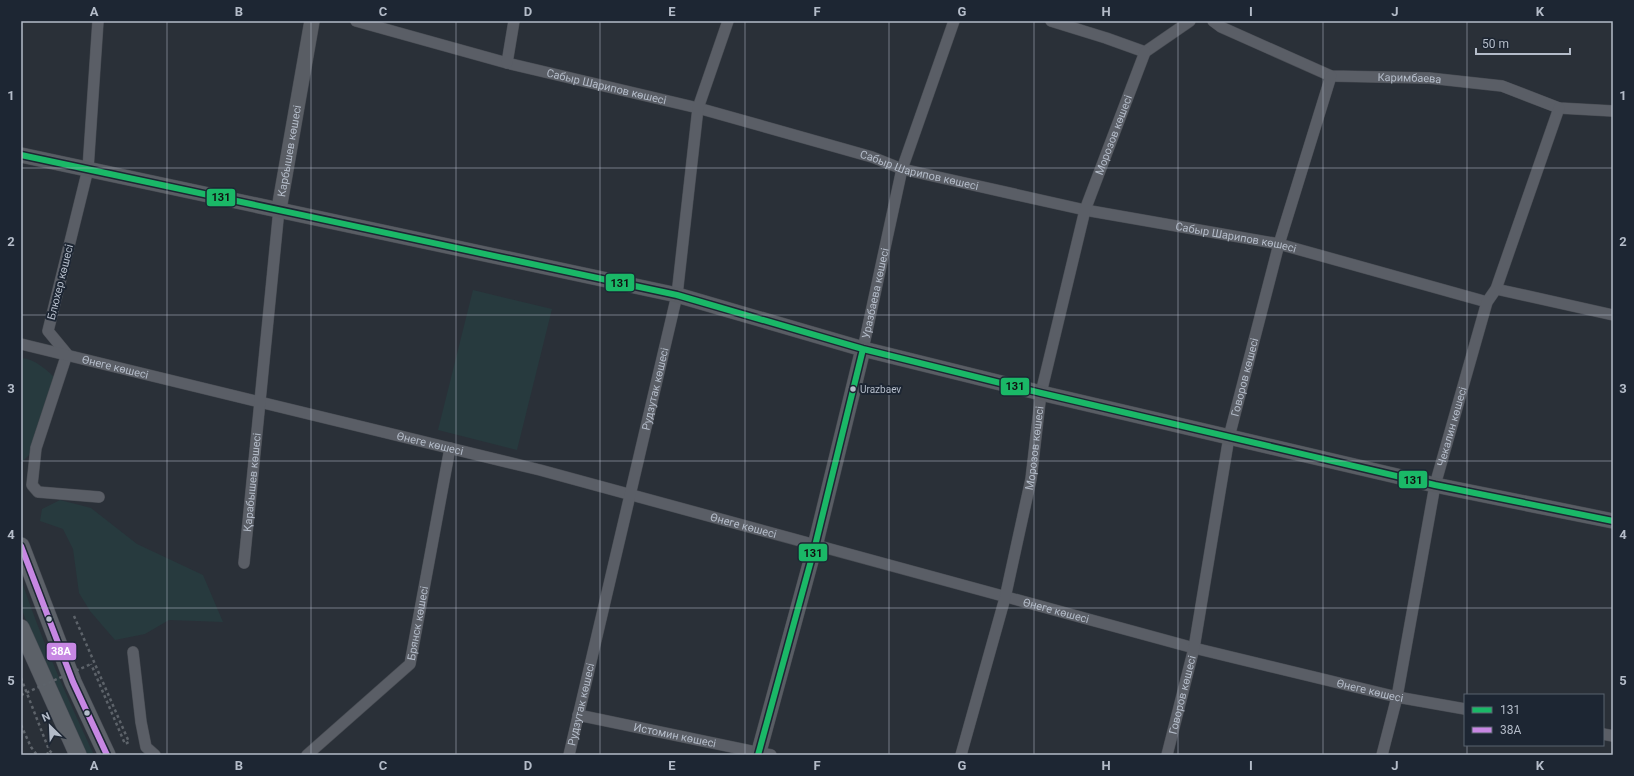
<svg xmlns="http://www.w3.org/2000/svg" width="1634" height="776" viewBox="0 0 1634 776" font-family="Roboto,sans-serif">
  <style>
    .green { fill: #273a3e }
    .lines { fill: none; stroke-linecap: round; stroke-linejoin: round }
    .street-casing { stroke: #484c53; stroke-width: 12 }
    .secondary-casing { stroke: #484c53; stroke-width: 16 }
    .primary-casing { stroke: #484c55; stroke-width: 18 }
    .path { stroke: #5d636a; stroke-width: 2.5; stroke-dasharray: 3 3; stroke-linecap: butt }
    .street { stroke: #5a5e66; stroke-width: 11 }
    .secondary { stroke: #595d64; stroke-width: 15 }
    .primary { stroke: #5c6168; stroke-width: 17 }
    .path-bridge { stroke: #5d636a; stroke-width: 2.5; stroke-dasharray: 3 3; stroke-linecap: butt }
    .bus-1-casing { stroke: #1d2633; stroke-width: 9 }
    .bus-2-casing { stroke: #1d2633; stroke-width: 9 }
    .bus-1 { stroke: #1ab867; stroke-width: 6 }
    .bus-2 { stroke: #c787e3; stroke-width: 6 }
    .grid { fill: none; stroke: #b4bcc9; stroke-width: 1; stroke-opacity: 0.55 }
    .bus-dot { fill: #b4bcc9; stroke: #1d2633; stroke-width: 1.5 }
    .labels { text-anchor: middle; stroke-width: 4; stroke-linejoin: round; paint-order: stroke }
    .bus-label { font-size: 10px; fill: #b4bcc9; stroke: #1d2633; text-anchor: start }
    .street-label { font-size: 11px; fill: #b4bcc9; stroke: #1d2633 }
    .line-badge { stroke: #1d2633; stroke-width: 1.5 }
    .badge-label { font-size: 11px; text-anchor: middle; font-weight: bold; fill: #fff }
    .pale-badge-label { font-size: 11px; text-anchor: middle; font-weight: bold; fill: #111 }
    .neatline { fill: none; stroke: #b4bcc9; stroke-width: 1.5 }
    .grid-label { font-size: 13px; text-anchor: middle; font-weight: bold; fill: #b4bcc9 }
  </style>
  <rect width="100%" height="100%" fill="#2a3038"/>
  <path class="green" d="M 473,290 L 552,309 L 517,450 L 438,430 Z
    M 21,358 C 36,359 48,371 58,381 L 36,448 L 21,463 Z
    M 60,500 L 91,508 L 137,544 L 203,575 L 223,622 L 169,620 L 145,634 L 115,640 L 90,611 L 79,593 L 73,549 L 63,529 L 40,521 L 42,509 Z
    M 21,579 C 41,639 67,697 94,755 L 86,755 L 25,618 L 21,607 Z"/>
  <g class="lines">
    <defs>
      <g id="street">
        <path d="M 98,21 L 88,169 L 48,331 L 67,354 L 36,448 L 32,485 L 38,492 L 99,497"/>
        <path id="s1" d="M 356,21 L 507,63 L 698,108 L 872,157 L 902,169 L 1085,210 L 1279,244 L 1487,302"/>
        <path d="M 1051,21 L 1106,38 L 1145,52"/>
        <path id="s2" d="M 1213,21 L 1221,27 L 1331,76 L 1429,78 L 1502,86 L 1559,108 L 1613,111"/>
        <path d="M 1145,52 L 1190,21"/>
        <path d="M 507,63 L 514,21"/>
        <path d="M 1496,289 L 1613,315"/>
        <path id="s3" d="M 21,344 L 540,470 L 1194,648 L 1397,697 L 1465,709"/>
        <path id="s4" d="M 863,349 L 902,169 L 954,21"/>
        <path id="s5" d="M 244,563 L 279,209"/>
        <path d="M 133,652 L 141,722 L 146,747 L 155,755"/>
        <path id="s6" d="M 578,715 L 771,755"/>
        <path d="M 1603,734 L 1613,736"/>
        <path id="s7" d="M 307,755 L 410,664 L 450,448"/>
        <path id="s8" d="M 569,755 L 677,295 L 698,108 L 728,21"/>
        <path id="s9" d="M 961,755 L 1005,598 L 1031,479 L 1041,393 L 1085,210 L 1145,52"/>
        <path id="s10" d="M 1167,755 L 1194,648 L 1229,437 L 1279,244 L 1331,76"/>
        <path id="s11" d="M 1382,755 L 1397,697 L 1435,485 L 1487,302 L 1496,289 L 1559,108"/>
      </g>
      <g id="secondary">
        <path d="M 21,155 L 677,295 L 863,349 L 1041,393 L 1435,485 L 1613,521"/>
        <path id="s12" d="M 279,209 L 312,21"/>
        <path d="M 758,755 L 815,546 L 863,349"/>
      </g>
      <path id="primary" d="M 21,546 L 73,682 L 107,755
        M 21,628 L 78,755"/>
    </defs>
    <use href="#street" class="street-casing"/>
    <use href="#secondary" class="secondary-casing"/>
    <use href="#primary" class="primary-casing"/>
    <path class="path" d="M 74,616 L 129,742 L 125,744 L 91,664
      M 21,678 L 49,750 L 54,755
      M 21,725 L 31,747 L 37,755
      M 47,755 L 49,750"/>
    <use href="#street" class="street"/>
    <use href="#secondary" class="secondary"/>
    <use href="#primary" class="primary"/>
    <path class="path-bridge" d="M 21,695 L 91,664"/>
    <defs>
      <path id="bus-1" d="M 21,155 L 677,295 L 863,349 L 1041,393 L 1435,485 L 1613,521
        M 758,755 L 815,546 L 863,349"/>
      <path id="bus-2" d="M 21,546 L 73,682 L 107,755"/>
    </defs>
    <use href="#bus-1" class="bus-1-casing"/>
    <use href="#bus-2" class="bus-2-casing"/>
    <use href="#bus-1" class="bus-1"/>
    <use href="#bus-2" class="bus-2"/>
  </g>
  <path class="grid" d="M 167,21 L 167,755M 311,21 L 311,755M 456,21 L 456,755M 600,21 L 600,755M 745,21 L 745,755M 889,21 L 889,755M 1034,21 L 1034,755M 1178,21 L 1178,755M 1323,21 L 1323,755M 1467,21 L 1467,695M 21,168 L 1613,168M 21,315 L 1613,315M 21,461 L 1613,461M 21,608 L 1613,608M 1467,745 L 1467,755"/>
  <g class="bus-dot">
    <circle cx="853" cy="389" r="3.5"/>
    <circle cx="49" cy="619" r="3.5"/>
    <circle cx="87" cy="713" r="3.5"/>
  </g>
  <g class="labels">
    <g class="bus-label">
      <text x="860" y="393">Urazbaev</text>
    </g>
    <g class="street-label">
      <text dy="4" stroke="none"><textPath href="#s2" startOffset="209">Каримбаева</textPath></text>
      <text dy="4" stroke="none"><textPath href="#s1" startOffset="259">Сабыр Шарипов көшесі</textPath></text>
      <text dy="4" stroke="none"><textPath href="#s9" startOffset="640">Морозов көшесі</textPath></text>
      <text dy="4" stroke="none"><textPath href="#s12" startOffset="59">Карбышев көшесі</textPath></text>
      <text dy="4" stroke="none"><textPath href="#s1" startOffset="583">Сабыр Шарипов көшесі</textPath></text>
      <text dy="4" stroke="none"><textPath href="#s1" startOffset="907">Сабыр Шарипов көшесі</textPath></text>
      <text transform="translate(60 282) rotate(-76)" y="4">Блюхер көшесі</text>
      <text dy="4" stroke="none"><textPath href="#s4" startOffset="57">Уразбаева көшесі</textPath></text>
      <text dy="4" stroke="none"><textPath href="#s3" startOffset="97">Өнеге көшесі</textPath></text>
      <text dy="4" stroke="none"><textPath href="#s10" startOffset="386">Говоров көшесі</textPath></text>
      <text dy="4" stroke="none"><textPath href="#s8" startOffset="376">Рудзутак көшесі</textPath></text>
      <text dy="4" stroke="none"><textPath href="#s11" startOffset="336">Чекалин көшесі</textPath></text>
      <text dy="4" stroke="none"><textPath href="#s3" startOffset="421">Өнеге көшесі</textPath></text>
      <text dy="4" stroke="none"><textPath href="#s9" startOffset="316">Морозов көшесі</textPath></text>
      <text dy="4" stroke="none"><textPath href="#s5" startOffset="81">Қарабышев көшесі</textPath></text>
      <text dy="4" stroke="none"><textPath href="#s3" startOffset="745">Өнеге көшесі</textPath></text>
      <text dy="4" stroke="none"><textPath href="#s3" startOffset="1069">Өнеге көшесі</textPath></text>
      <text dy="4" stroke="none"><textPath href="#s7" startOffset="179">Брянск көшесі</textPath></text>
      <text dy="4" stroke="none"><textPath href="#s3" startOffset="1393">Өнеге көшесі</textPath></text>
      <text dy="4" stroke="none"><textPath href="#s10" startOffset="62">Говоров көшесі</textPath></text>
      <text dy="4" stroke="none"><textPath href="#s8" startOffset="52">Рудзутак көшесі</textPath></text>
      <text dy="4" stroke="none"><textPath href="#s6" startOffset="99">Истомин көшесі</textPath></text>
    </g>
  </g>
  <g class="line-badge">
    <rect x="206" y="188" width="30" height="19" rx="4" fill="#1ab867"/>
    <rect x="605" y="273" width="30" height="19" rx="4" fill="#1ab867"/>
    <rect x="1000" y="377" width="30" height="19" rx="4" fill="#1ab867"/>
    <rect x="1398" y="470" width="30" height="19" rx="4" fill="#1ab867"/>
    <rect x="798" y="543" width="30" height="19" rx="4" fill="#1ab867"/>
    <rect x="46" y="642" width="31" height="19" rx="4" fill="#c787e3"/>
  </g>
  <g class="badge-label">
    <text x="61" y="655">38А</text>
  </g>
  <g class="pale-badge-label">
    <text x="221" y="201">131</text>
    <text x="620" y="287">131</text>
    <text x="1015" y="390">131</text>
    <text x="1413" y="484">131</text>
    <text x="813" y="557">131</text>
  </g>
  <rect width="1634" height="776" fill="none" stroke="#1d2633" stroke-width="44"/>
  <rect x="1464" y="694" width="140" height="52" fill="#1d2633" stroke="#59626f"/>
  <rect x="1472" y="707" width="20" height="6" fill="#1ab867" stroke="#59626f"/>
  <text x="1500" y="714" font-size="12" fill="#b4bcc9">131</text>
  <rect x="1472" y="727" width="20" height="6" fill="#c787e3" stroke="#59626f"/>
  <text x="1500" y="734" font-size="12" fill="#b4bcc9">38А</text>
  <g transform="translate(50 726) rotate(336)" stroke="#1d2633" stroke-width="3" paint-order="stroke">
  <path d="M0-3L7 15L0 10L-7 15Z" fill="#b4bcc9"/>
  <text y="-6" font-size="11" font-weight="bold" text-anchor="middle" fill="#b4bcc9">N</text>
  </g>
  <path d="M1476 48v6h94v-6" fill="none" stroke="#b4bcc9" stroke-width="2"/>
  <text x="1482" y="48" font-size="12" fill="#b4bcc9" stroke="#1d2633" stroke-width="3" paint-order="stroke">50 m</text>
  <rect x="22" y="22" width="1590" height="732" class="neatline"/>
  <g class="grid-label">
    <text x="94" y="16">A</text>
    <text x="239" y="16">B</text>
    <text x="383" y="16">C</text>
    <text x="528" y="16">D</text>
    <text x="672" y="16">E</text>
    <text x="817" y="16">F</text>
    <text x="962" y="16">G</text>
    <text x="1106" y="16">H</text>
    <text x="1251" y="16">I</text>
    <text x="1395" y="16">J</text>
    <text x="1540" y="16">K</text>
    <text x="11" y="100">1</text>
    <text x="1623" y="100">1</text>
    <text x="11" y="246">2</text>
    <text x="1623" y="246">2</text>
    <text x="11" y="393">3</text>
    <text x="1623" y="393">3</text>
    <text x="11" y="539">4</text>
    <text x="1623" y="539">4</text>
    <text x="11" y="685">5</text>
    <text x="1623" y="685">5</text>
    <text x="94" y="770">A</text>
    <text x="239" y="770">B</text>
    <text x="383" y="770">C</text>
    <text x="528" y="770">D</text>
    <text x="672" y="770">E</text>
    <text x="817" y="770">F</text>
    <text x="962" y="770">G</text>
    <text x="1106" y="770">H</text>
    <text x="1251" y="770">I</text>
    <text x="1395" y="770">J</text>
    <text x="1540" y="770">K</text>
  </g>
</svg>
